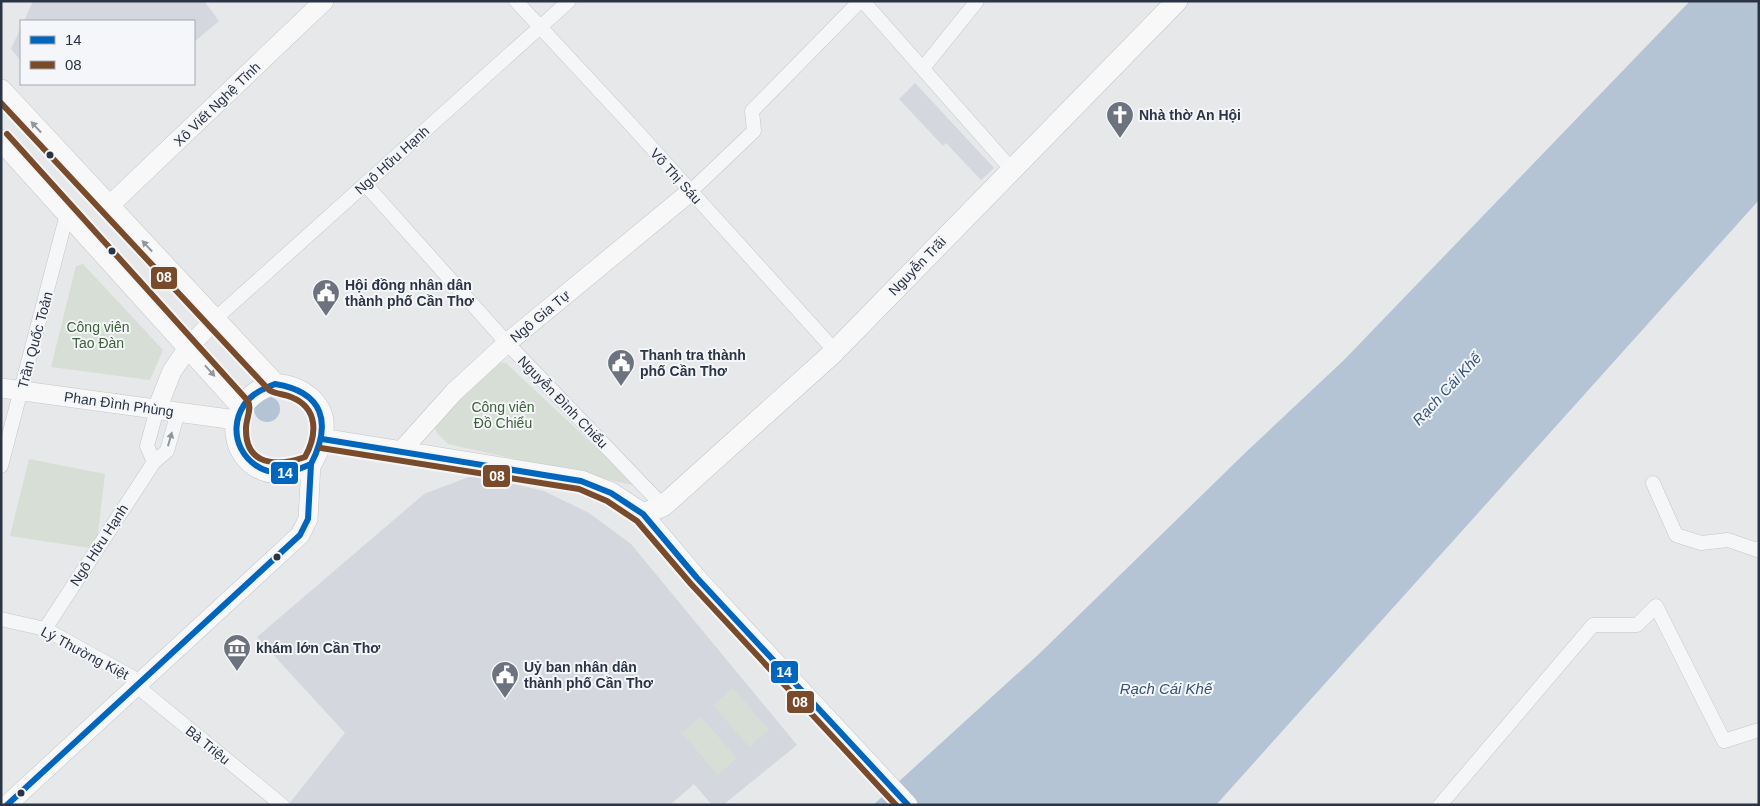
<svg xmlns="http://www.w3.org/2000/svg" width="1760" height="806" viewBox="0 0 1760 806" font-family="Helvetica,sans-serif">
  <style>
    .built { fill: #d4d7dd }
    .green { fill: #d6ded6 }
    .water { fill: #b4c4d5 }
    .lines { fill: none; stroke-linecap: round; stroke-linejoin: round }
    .street-casing { stroke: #c4c6c8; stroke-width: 15 }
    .secondary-casing { stroke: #c4c6c8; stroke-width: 20 }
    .primary-casing { stroke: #c2c5c8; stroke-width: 22 }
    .street { stroke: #f5f6f7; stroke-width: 14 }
    .secondary { stroke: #f8f8f8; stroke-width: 19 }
    .primary { stroke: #f8f8f8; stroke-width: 21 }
    .bus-1-casing { stroke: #f4f6f9; stroke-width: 10 }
    .bus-2-casing { stroke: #f4f6f9; stroke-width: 10 }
    .bus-1 { stroke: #0065bd; stroke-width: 6 }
    .bus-2 { stroke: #7a4b2a; stroke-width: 6 }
    .oneway { fill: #92969e }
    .oneway2 { fill: #90959e }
    .bus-dot { fill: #2b3445; stroke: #f4f6f9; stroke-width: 2 }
    .labels { text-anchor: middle; stroke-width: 4; stroke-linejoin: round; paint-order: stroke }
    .street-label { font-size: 14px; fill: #2b3445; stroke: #f4f6f9 }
    .poi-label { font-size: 14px; font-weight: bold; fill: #2b3445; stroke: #f4f6f9; text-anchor: start }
    .park-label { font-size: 14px; fill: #3f6138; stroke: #f4f6f9 }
    .water-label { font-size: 15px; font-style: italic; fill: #34527a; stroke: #f4f6f9 }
    .line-badge { stroke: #f4f6f9; stroke-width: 2 }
    .badge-label { font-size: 14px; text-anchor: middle; font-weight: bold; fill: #fff }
  </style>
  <rect width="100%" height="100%" fill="#e6e8ea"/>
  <path class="built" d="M 33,1 L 204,1 L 219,21 L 194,42 L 194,21 L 24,21 Z
    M 21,27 L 21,61 L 11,49 Z
    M 915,83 L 994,168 L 981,180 L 946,143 L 943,146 L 899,99 Z
    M 474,475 L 544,491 L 589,513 L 631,544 L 797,745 L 723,805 L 712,805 L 694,784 L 670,805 L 291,805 L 289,804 L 345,733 L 257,637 L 424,494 Z"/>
  <path class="green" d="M 83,264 L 163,350 L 150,380 L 51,367 L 76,266 Z
    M 498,362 L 506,363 L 637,486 L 448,444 L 437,433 L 434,424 Z
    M 29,459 L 105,474 L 96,549 L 10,536 Z
    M 733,688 L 769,730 L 749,747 L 713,705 Z
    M 700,716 L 737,758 L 718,775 L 682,733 Z"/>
  <path class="water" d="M 1690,1 L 1759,1 L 1759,200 L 1216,805 L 873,805 L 1039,654 L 1244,454 L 1344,360 Z
    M254 409a13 13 0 1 1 26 0a13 13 0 1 1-26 0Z"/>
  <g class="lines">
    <defs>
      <path id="street" d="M 516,1 L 633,127 L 835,351
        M 863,1 L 1012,170
        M 923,68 L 977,1
        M 365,184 L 507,343 L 663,506
        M 690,192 L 754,131 L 752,111 L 860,1
        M 215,319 L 569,1
        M 154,462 L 147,446 L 157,409
        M 1,466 L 67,214
        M 1653,483 L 1676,535 L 1701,543 L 1728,540 L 1757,550 L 1759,548
        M 1,619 L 45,629 L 139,681 L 144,692 L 282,805
        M 45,629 L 154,462 L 167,451 L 178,412
        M 1440,805 L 1593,625 L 1637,625 L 1656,606 L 1724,741 L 1759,730"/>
      <path id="secondary" d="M 109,206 L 324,1
        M 1,388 L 236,420
        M 157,409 L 172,371 L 188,348 L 215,319
        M 401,451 L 454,392 L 507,343 L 690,192
        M 643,514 L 697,578 L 908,805
        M 7,805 L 300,535 L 308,519 L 311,464"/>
      <path id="primary" d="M 1,90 L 275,384
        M 1,140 L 241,406
        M 275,384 C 305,387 329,406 322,438 C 321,447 315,456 311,464 C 300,468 289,473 278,473 C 227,470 218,399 275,384 Z
        M 322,439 L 581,481 L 611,493 L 643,514 L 663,506 L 832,354 L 1177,1"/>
    </defs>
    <use href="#street" class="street-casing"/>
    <use href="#secondary" class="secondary-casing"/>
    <use href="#primary" class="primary-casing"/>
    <use href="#street" class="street"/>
    <use href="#secondary" class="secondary"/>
    <use href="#primary" class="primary"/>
    <defs>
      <path id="bus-1" d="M 275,384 C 324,392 332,423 311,464 C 301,468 289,474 278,473 C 244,470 225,434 244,405 C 251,394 263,389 275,384 Z
        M 322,439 L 581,481 L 611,493 L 643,514 L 697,578 L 908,805
        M 7,805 L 300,535 L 308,519 L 311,464"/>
      <path id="bus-2" d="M 1,103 L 269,390 C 275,394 284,394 291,397 C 319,408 317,435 305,457 C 277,467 245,466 246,428 C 246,419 252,409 248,401 L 7,134
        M 321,448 L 579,489 L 607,501 L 637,521 L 691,584 L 896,805"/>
    </defs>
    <use href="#bus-1" class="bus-1-casing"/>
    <use href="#bus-2" class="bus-2-casing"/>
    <use href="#bus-1" class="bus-1"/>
    <use href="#bus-2" class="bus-2"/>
  </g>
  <defs><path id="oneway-solid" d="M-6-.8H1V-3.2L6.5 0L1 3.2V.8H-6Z" transform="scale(1.25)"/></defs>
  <g class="oneway">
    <use href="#oneway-solid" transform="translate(36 127) rotate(-133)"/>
    <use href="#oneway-solid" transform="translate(147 246) rotate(-133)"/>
    <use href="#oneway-solid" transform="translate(210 371) rotate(48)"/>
  </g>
  <use class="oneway2" href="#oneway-solid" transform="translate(170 439) rotate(-74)"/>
  <defs>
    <symbol id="church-pin" viewBox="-11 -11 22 30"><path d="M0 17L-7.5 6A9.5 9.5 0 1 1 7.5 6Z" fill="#6c737f" stroke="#f4f6f9"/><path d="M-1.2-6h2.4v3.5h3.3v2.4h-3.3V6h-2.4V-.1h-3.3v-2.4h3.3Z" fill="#fff"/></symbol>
    <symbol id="civic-pin" viewBox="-11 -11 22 30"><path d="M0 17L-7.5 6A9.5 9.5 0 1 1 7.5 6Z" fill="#6c737f" stroke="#f4f6f9"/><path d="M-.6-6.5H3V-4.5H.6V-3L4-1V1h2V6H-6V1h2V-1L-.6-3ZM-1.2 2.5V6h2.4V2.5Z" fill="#fff"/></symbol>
    <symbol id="museum-pin" viewBox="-11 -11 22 30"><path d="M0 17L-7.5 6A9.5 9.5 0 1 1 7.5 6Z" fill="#6c737f" stroke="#f4f6f9"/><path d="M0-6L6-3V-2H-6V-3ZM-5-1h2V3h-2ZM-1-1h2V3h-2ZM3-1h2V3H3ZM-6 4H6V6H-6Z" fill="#fff"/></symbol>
  </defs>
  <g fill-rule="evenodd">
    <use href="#church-pin" x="1104" y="99" width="32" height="43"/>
    <use href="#civic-pin" x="310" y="277" width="32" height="43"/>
    <use href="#civic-pin" x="605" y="347" width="32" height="43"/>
    <use href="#museum-pin" x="221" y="632" width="32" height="43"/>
    <use href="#civic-pin" x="489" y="659" width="32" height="43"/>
  </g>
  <g class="bus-dot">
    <circle cx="50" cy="155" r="4.5"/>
    <circle cx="112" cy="251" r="4.5"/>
    <circle cx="277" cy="557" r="4.5"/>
    <circle cx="21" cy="793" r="4.5"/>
  </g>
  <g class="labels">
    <g class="street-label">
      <text transform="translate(217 104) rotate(-44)" y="5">Xô Viết Nghệ Tĩnh</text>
      <text transform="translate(392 160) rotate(-42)" y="5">Ngô Hữu Hạnh</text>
      <text transform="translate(676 176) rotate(48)" y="5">Võ Thị Sáu</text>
      <text transform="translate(917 266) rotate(-46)" y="5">Nguyễn Trãi</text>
      <text transform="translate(540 316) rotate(-40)" y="5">Ngô Gia Tự</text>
      <text transform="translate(35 340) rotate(-75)" y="5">Trần Quốc Toản</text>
      <text transform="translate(563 402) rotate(46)" y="5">Nguyễn Đình Chiểu</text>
      <text transform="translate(119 404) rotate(8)" y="5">Phan Đình Phùng</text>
      <text transform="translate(99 545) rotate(-57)" y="5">Ngô Hữu Hạnh</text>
      <text transform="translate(85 653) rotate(28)" y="5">Lý Thường Kiệt</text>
      <text transform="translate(208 745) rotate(39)" y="5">Bà Triệu</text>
    </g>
    <g class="poi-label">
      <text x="1139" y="120">Nhà thờ An Hội</text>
      <text x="345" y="290">Hội đồng nhân dân<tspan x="345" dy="16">thành phố Cần Thơ</tspan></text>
      <text x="640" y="360">Thanh tra thành<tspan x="640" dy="16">phố Cần Thơ</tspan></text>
      <text x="256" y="653">khám lớn Cần Thơ</text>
      <text x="524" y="672">Uỷ ban nhân dân<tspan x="524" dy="16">thành phố Cần Thơ</tspan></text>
    </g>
    <g class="park-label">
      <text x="98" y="332">Công viên<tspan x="98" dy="16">Tao Đàn</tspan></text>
      <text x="503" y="412">Công viên<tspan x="503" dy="16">Đồ Chiểu</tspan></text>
    </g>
    <g class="water-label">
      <text transform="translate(1447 389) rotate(-47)" y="5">Rạch Cái Khế</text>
      <text x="1166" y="694">Rạch Cái Khế</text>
    </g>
  </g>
  <g class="line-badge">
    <rect x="150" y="266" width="28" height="24" rx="5" fill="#7a4b2a"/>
    <rect x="270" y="461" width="29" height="24" rx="5" fill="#0065bd"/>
    <rect x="482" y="464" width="29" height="24" rx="5" fill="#7a4b2a"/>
    <rect x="770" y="660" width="29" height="24" rx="5" fill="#0065bd"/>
    <rect x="786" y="690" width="29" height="24" rx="5" fill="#7a4b2a"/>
  </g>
  <g class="badge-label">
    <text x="164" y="282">08</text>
    <text x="285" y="478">14</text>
    <text x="497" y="481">08</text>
    <text x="784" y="677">14</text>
    <text x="800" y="707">08</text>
  </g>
  <rect width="1760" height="806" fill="none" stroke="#2b3445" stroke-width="5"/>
  <rect x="20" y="20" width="175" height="65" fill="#f4f6f9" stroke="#a4a8b1"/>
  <rect x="30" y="36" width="25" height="8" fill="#0065bd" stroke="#a4a8b1"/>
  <text x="65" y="45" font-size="15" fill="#2b3445">14</text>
  <rect x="30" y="61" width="25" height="8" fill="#7a4b2a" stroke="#a4a8b1"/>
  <text x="65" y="70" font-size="15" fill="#2b3445">08</text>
</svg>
